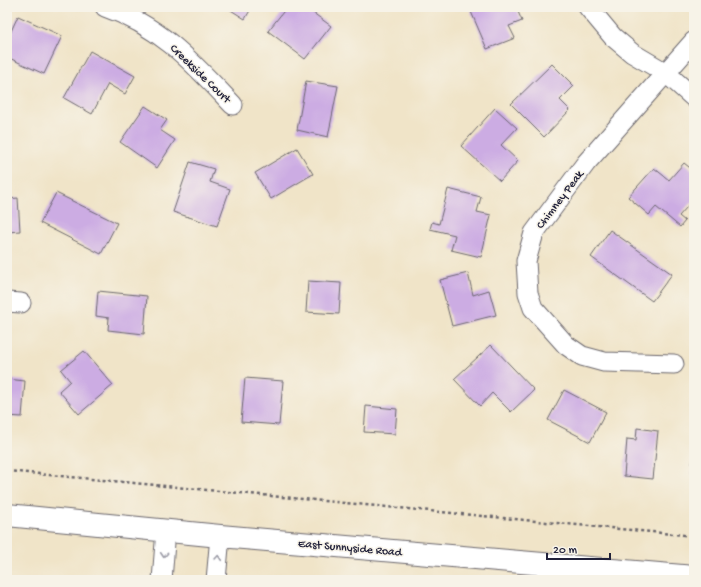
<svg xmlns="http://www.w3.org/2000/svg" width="701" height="587" viewBox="0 0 701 587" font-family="'Gochi Hand',sans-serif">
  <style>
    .building { fill: #ccace3 }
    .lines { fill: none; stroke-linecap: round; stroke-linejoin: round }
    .street-casing { stroke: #6a666c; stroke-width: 21 }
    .primary-casing { stroke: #6a666c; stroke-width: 24 }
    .path { stroke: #6a666c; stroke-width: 2.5; stroke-dasharray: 3 3; stroke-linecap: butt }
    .street { stroke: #fff; stroke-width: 19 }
    .primary { stroke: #fff; stroke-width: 22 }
    .oneway { stroke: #9c9ca7 }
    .labels { text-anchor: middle; stroke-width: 3; stroke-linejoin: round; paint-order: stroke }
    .street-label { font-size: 12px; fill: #22223b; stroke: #f7f3e8 }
  </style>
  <rect width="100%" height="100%" fill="#f7f3e8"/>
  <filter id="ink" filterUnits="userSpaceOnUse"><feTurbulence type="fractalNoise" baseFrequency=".025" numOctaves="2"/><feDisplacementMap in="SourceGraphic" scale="8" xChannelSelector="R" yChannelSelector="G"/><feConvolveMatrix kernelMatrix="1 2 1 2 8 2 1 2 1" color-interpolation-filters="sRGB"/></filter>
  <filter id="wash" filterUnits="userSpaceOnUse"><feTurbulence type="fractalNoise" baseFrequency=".012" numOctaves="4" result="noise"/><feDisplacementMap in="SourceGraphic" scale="16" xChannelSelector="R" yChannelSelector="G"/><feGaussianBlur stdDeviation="0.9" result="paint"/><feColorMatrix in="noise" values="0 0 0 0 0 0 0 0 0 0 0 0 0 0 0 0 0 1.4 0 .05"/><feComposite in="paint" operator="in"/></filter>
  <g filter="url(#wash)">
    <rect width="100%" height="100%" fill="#f0e4c8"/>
    <g id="blocks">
      <path class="building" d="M 226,7 L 252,7 L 245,19 Z
        M 287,7 L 305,7 L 331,26 L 305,59 L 268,31 Z
        M 469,7 L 516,7 L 522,21 L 509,26 L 515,38 L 487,49 Z
        M 18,16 L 62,36 L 44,74 L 7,57 L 7,40 Z
        M 90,51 L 135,76 L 125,94 L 108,84 L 92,114 L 64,98 Z
        M 552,64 L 574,86 L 560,100 L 570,110 L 544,137 L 511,104 Z
        M 306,81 L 338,86 L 328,137 L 297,130 Z
        M 145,106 L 167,120 L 160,130 L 175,140 L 157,168 L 120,142 Z
        M 495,108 L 517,128 L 501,145 L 518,161 L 500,181 L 461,146 Z
        M 297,148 L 313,174 L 271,199 L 255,173 Z
        M 190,162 L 214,169 L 210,182 L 230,189 L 217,226 L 173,212 Z
        M 684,163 L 694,171 L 694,199 L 679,216 L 685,221 L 680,227 L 656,207 L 649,215 L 628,197 L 654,168 L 669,180 Z
        M 448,189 L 481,197 L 477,212 L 491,215 L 481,257 L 451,250 L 455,235 L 430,229 L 432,222 L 439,224 Z
        M 56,193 L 117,223 L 101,254 L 40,223 Z
        M 18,198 L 20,231 L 7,232 L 7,199 Z
        M 610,230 L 672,274 L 652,301 L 591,257 Z
        M 468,273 L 473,295 L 489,290 L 496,315 L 452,326 L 440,280 Z
        M 308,281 L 341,283 L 339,314 L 306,312 Z
        M 98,291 L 147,296 L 144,334 L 108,330 L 109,318 L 96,316 Z
        M 491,345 L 534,390 L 511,412 L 492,393 L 480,406 L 454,379 Z
        M 84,351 L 113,385 L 79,414 L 59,391 L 70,381 L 61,370 Z
        M 245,378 L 283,381 L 279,425 L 241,422 Z
        M 7,379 L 25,381 L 22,417 L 7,416 Z
        M 564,390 L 606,412 L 590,442 L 548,420 Z
        M 366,406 L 397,409 L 395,434 L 364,432 Z
        M 637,428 L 658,431 L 653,479 L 624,476 L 627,439 L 636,440 Z
        M 693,455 L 694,455 L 694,476 L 691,475 Z"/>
    </g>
  </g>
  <g filter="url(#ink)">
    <use href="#blocks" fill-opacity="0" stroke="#6a666c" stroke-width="1"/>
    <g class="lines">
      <defs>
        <path id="street" d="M 105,7 C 161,26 194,64 233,105
          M 588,7 L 613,37 L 632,53 L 666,73 L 694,98
          M 7,302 L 21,303
          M 674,364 L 604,362 L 582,356 L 566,345 L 533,308 L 528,293 L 526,261 L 534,233 L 586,163 L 694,41
          M 162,580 L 166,530
          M 216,580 L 220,536"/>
        <path id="primary" d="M 7,515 L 220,536 L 694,577"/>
      </defs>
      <use href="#street" class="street-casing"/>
      <use href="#primary" class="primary-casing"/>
      <path class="path" d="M 7,471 L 694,536"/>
      <use href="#street" class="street"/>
      <use href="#primary" class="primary"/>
    </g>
    <defs><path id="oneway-chevron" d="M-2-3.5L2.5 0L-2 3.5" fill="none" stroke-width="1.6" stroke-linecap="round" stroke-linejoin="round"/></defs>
    <g class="oneway">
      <use href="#oneway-chevron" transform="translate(164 555) rotate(94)"/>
      <use href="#oneway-chevron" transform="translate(218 558) rotate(-85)"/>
    </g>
  </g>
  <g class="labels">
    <g class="street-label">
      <text transform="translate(201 73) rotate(44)" y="4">Creekside Court</text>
      <text transform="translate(559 199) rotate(-53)" y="4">Chimney Peak</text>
      <text transform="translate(350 547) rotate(5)" y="4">East Sunnyside Road</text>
    </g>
  </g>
  <rect width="701" height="587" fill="none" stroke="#f7f3e8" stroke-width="24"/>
  <path d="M547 553v6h63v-6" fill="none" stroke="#22223b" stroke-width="2"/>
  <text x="553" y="553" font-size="12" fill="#22223b" stroke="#f7f3e8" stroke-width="3" paint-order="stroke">20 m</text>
</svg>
